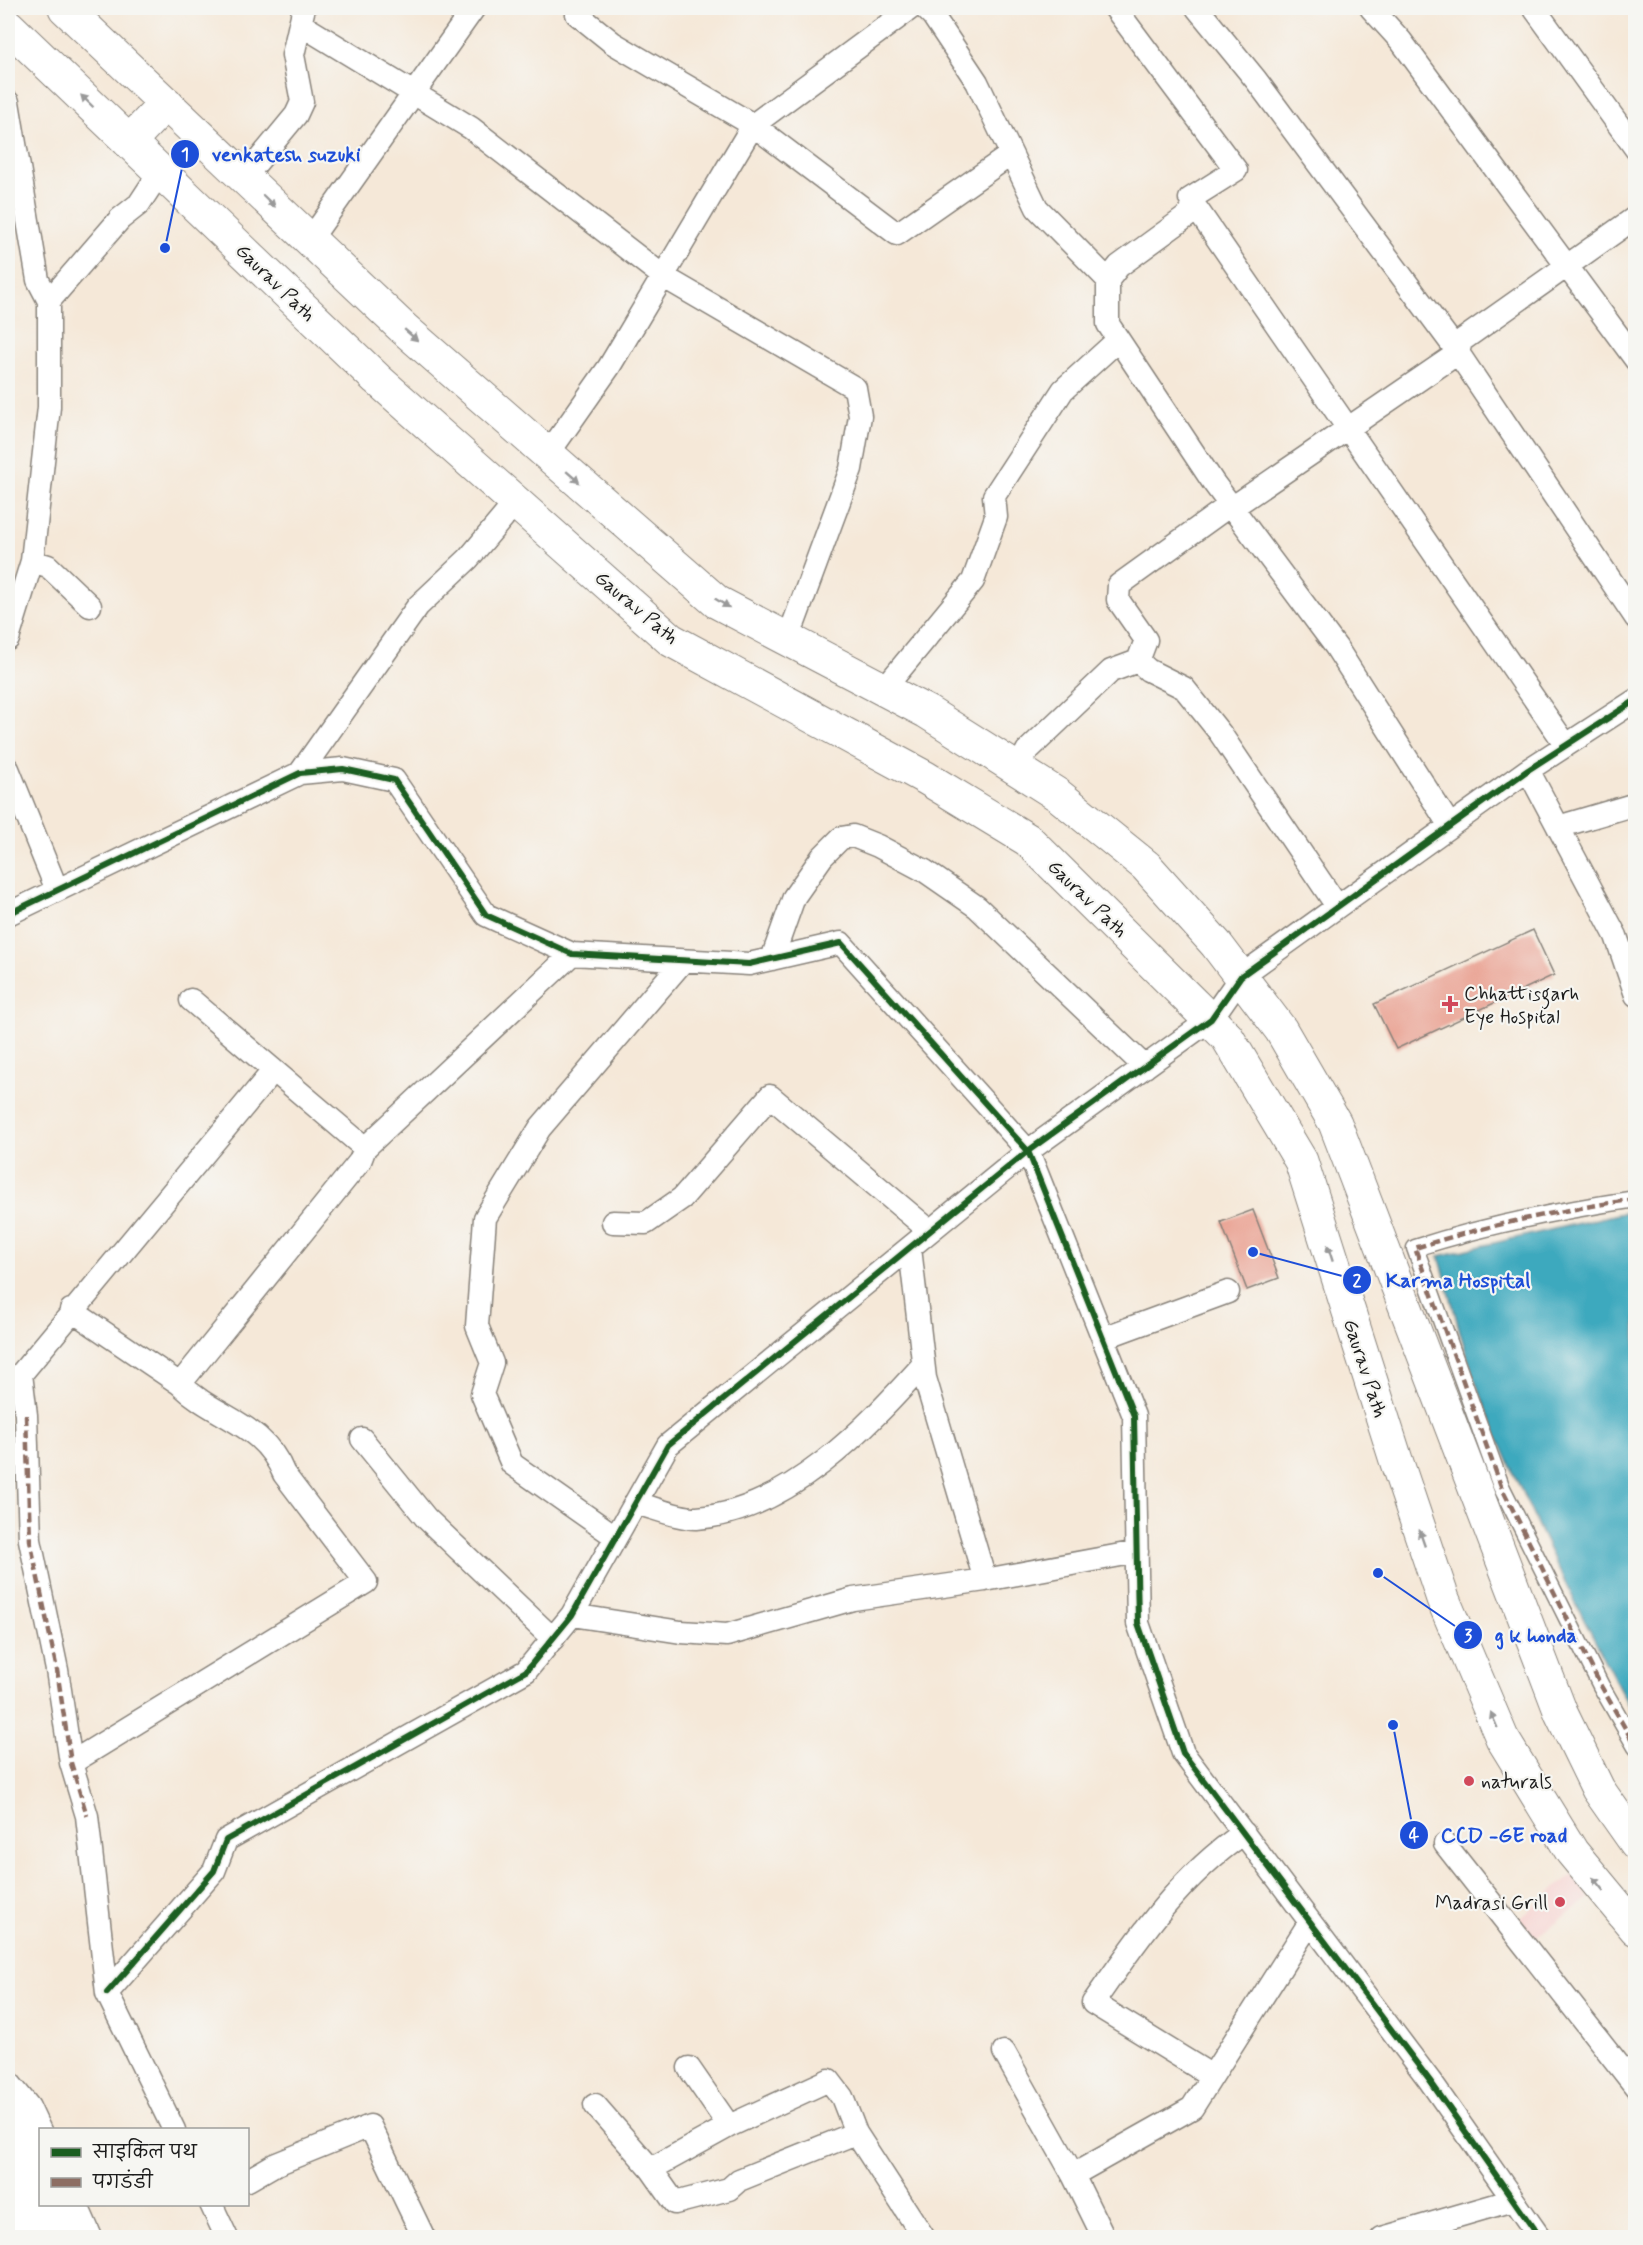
<svg xmlns="http://www.w3.org/2000/svg" width="1643" height="2245" viewBox="0 0 1643 2245" font-family="Mynerve,'Playpen Sans Deva',sans-serif">
  <style>
    .built { fill: #f7d0ce }
    .water { fill: #3ea9be; stroke: #2d626d; stroke-width: 1.5 }
    .building { fill: #e99f8f }
    .lines { fill: none; stroke-linecap: round; stroke-linejoin: round }
    .pedestrian-casing { stroke: #88827a; stroke-width: 19 }
    .minor-casing { stroke: #88827a; stroke-width: 25 }
    .tertiary-casing { stroke: #88827a; stroke-width: 31 }
    .primary-casing { stroke: #88827a; stroke-width: 35 }
    .trunk-casing { stroke: #88827a; stroke-width: 35 }
    .pedestrian { stroke: #fff; stroke-width: 16 }
    .minor { stroke: #fff; stroke-width: 22 }
    .tertiary { stroke: #fff; stroke-width: 28 }
    .primary { stroke: #fff; stroke-width: 33 }
    .trunk { stroke: #fff; stroke-width: 33 }
    .quiet { stroke: #8d6e63; stroke-width: 4.5; stroke-dasharray: 9 4.5; stroke-linecap: butt }
    .cycleway-casing { stroke: #f6f6f2; stroke-width: 10 }
    .cycleway { stroke: #1b5e20; stroke-width: 6 }
    .oneway { fill: #999 }
    .poi-dot { fill: #d1495b; stroke: #f6f6f2; stroke-width: 2 }
    .labels { text-anchor: middle; stroke-width: 4.5; stroke-linejoin: round; paint-order: stroke }
    .street-label { font-size: 20px; fill: #1c1c1c; stroke: #f6f6f2 }
    .poi-label { font-size: 20px; fill: #1c1c1c; stroke: #f6f6f2; text-anchor: start }
    .leader { fill: none; stroke: #1d4ed8; stroke-width: 2 }
    .callout-dot { fill: #1d4ed8; stroke: #f6f6f2; stroke-width: 2 }
    .mark-label { font-size: 18px; text-anchor: middle; font-weight: bold; fill: #fff }
    .callout-label { font-size: 21px; text-anchor: middle; font-weight: bold; fill: #1d4ed8; stroke: #f6f6f2; stroke-width: 4.5; stroke-linejoin: round; paint-order: stroke }
  </style>
  <rect width="100%" height="100%" fill="#f6f6f2"/>
  <filter id="ink" filterUnits="userSpaceOnUse"><feTurbulence type="fractalNoise" baseFrequency=".0167" numOctaves="2"/><feDisplacementMap in="SourceGraphic" scale="12" xChannelSelector="R" yChannelSelector="G"/><feConvolveMatrix kernelMatrix="1 2 1 2 8 2 1 2 1" color-interpolation-filters="sRGB"/></filter>
  <filter id="wash" filterUnits="userSpaceOnUse"><feTurbulence type="fractalNoise" baseFrequency=".008" numOctaves="4" result="noise"/><feDisplacementMap in="SourceGraphic" scale="24" xChannelSelector="R" yChannelSelector="G"/><feGaussianBlur stdDeviation="1.35" result="paint"/><feColorMatrix in="noise" values="0 0 0 0 0 0 0 0 0 0 0 0 0 0 0 0 0 1.4 0 .05"/><feComposite in="paint" operator="in"/></filter>
  <g filter="url(#wash)">
    <rect width="100%" height="100%" fill="#f5e8d8"/>
    <path class="built" d="M 1573,1874 L 1589,1898 L 1533,1939 L 1517,1920 Z"/>
    <path class="water" d="M 1635,1210 L 1636,1210 L 1635,1718 C 1580,1613 1525,1507 1481,1396 C 1463,1352 1453,1302 1439,1256 Z"/>
    <g id="blocks">
      <path class="building" d="M 1533,930 L 1554,975 L 1396,1049 L 1374,1004 Z
        M 1253,1210 L 1279,1278 L 1247,1290 L 1221,1222 Z"/>
    </g>
  </g>
  <g filter="url(#ink)">
    <use href="#blocks" fill-opacity="0" stroke="#88827a" stroke-width="1.5"/>
    <g class="lines">
      <defs>
        <path id="pedestrian" d="M 1636,1199 C 1561,1210 1487,1225 1415,1248 L 1501,1486 L 1601,1686 L 1636,1747"/>
        <path id="minor" d="M 304,8 L 300,24 L 471,128 L 664,277 L 855,388 L 860,416 L 851,469 L 788,639
          M 581,8 L 577,14 L 613,43 L 753,125 L 897,234 L 1010,155
          M 925,8 L 933,16 L 977,82 L 1037,208 L 1108,280
          M 1115,8 L 1236,170 L 1190,199 L 1566,745
          M 1197,8 L 1256,80 L 1452,344 L 1636,618
          M 1371,8 L 1401,41 L 1636,360
          M 1534,8 L 1636,149
          M 8,102 L 38,280 L 49,301 L 49,407 L 32,561 L 8,639
          M 244,178 L 296,115 L 302,102 L 293,55 L 300,24
          M 1197,209 L 1119,266 L 1108,280 L 1108,324 L 1213,482 L 1336,647 L 1450,826
          M 310,240 L 474,8
          M 49,301 L 120,219 L 139,204 L 160,172
          M 548,454 L 609,367 L 753,125 L 911,8
          M 32,561 L 48,566 L 90,606
          M 883,690 L 973,581 L 996,517 L 994,496 L 1063,390 L 1118,340
          M 8,769 L 57,890
          M 1017,770 L 1027,751 L 1111,671 L 1138,661
          M 1528,770 L 1616,936 L 1636,995
          M 300,773 L 418,606 L 468,559 L 516,502
          M 1558,827 L 1636,804
          M 1337,906 L 1220,733 L 1184,688 L 1148,670 L 1138,661 L 1146,640 L 1118,600 L 1119,585 L 1230,505 L 1236,505 L 1458,353 L 1461,341 L 1636,217
          M 8,914 L 300,773 L 343,769 L 394,780 L 486,915 L 572,954 L 749,964 L 841,943 L 1028,1151 L 1134,1416 L 1138,1623 L 1183,1753 L 1430,2081 L 1540,2238
          M 772,959 L 794,897 L 822,857 L 841,838 L 853,836 L 878,846 L 925,871 L 977,907 L 1145,1067
          M 191,1000 L 365,1148
          M 613,1222 L 646,1223 L 682,1198 L 770,1096 L 930,1231
          M 910,1248 L 925,1378 L 985,1580
          M 1103,1338 L 1228,1292
          M 180,1384 L 360,1161 L 365,1148 L 572,954
          M 362,1439 L 426,1518 L 553,1639
          M 635,1503 C 652,1507 681,1519 697,1518 C 788,1511 866,1428 923,1365
          M 616,1537 L 512,1464 L 482,1394 L 492,1363 L 477,1326 L 485,1218 L 540,1128 L 683,961
          M 572,1615 L 681,1632 L 727,1635 L 853,1599 L 985,1580 L 1137,1552
          M 71,1763 L 366,1582 L 284,1474 C 263,1422 216,1419 180,1384 L 71,1310
          M 1445,1844 L 1636,2087
          M 107,1993 L 214,1871 L 226,1840 L 526,1671 L 572,1615 L 668,1445 L 1028,1151 L 1211,1019 L 1241,976 L 1528,770 L 1636,700
          M 1004,2052 L 1073,2175 L 1104,2238
          M 689,2068 L 729,2126
          M 1212,2076 L 1093,2003 C 1136,1941 1180,1876 1244,1833
          M 595,2105 L 651,2169 L 675,2203 L 729,2189 L 739,2180 L 856,2133
          M 174,2130 L 107,1993 L 87,1816 L 71,1763 L 57,1670 L 30,1540 L 26,1415 L 21,1374 L 273,1071
          M 651,2169 L 729,2126 L 829,2080 L 842,2097 L 856,2133 L 924,2238
          M 1073,2175 L 1192,2108 L 1310,1922
          M 248,2180 L 274,2165 L 370,2126 L 424,2238
          M 211,2204 L 227,2238
          M 1382,2238 L 1513,2200"/>
        <path id="tertiary" d="M 8,2086 L 26,2108 L 40,2138
          M 73,2204 L 88,2238"/>
        <path id="primary" d="M 65,8 L 403,328 L 717,602 L 927,712 L 1058,795 L 1146,866 L 1216,944 L 1281,1030 L 1335,1123 L 1561,1713 L 1598,1789 L 1636,1843
          M 8,26 L 377,379 L 671,640 L 926,778 L 1028,840 L 1227,1037 L 1301,1161 L 1396,1460 L 1443,1599 L 1502,1738 L 1572,1852 L 1636,1929
          M 129,142 L 166,103"/>
        <path id="trunk" d="M 8,2116 L 40,2190
          M 8,2181 L 34,2238
          M 47,2204 L 63,2238"/>
      </defs>
      <use href="#pedestrian" class="pedestrian-casing"/>
      <use href="#minor" class="minor-casing"/>
      <use href="#tertiary" class="tertiary-casing"/>
      <use href="#primary" class="primary-casing"/>
      <use href="#trunk" class="trunk-casing"/>
      <use href="#pedestrian" class="pedestrian"/>
      <use href="#minor" class="minor"/>
      <use href="#tertiary" class="tertiary"/>
      <use href="#primary" class="primary"/>
      <use href="#trunk" class="trunk"/>
      <path class="quiet" d="M 1636,1199 C 1561,1210 1487,1225 1415,1248 L 1501,1486 L 1601,1686 L 1636,1747
        M 26,1415 L 30,1540 L 57,1670 L 71,1763 L 87,1816"/>
      <defs>
        <path id="cycleway" d="M 8,914 L 300,773 L 343,769 L 394,780 L 486,915 L 572,954 L 749,964 L 841,943 L 1028,1151 L 1134,1416 L 1138,1623 L 1183,1753 L 1430,2081 L 1540,2238
          M 107,1993 L 214,1871 L 226,1840 L 526,1671 L 572,1615 L 668,1445 L 1028,1151 L 1211,1019 L 1241,976 L 1528,770 L 1636,700"/>
      </defs>
      <use href="#cycleway" class="cycleway-casing"/>
      <use href="#cycleway" class="cycleway"/>
    </g>
    <defs><path id="oneway-solid" d="M-6-.8H1V-3.2L6.5 0L1 3.2V.8H-6Z" transform="scale(1.5)"/></defs>
    <g class="oneway">
      <use href="#oneway-solid" transform="translate(87 101) rotate(-136)"/>
      <use href="#oneway-solid" transform="translate(269 201) rotate(44)"/>
      <use href="#oneway-solid" transform="translate(411 335) rotate(41)"/>
      <use href="#oneway-solid" transform="translate(573 477) rotate(41)"/>
      <use href="#oneway-solid" transform="translate(722 603) rotate(32)"/>
      <use href="#oneway-solid" transform="translate(1330 1253) rotate(-108)"/>
      <use href="#oneway-solid" transform="translate(1422 1538) rotate(-109)"/>
      <use href="#oneway-solid" transform="translate(1494 1720) rotate(-113)"/>
      <use href="#oneway-solid" transform="translate(1598 1884) rotate(-129)"/>
    </g>
  </g>
  <g class="poi-dot">
    <path d="M1447 995h6v6h6v6h-6v6h-6v-6h-6v-6h6z"/>
    <circle cx="1469" cy="1781" r="6"/>
    <circle cx="1560" cy="1902" r="6"/>
  </g>
  <g class="labels">
    <g class="street-label">
      <text transform="translate(276 282) rotate(44)" y="7">Gaurav Path</text>
      <text transform="translate(637 607) rotate(40)" y="7">Gaurav Path</text>
      <text transform="translate(1088 898) rotate(44)" y="7">Gaurav Path</text>
      <text transform="translate(1366 1368) rotate(72)" y="7">Gaurav Path</text>
    </g>
    <g class="poi-label">
      <text x="1464" y="1000">Chhattisgarh<tspan x="1464" dy="23">Eye Hospital</tspan></text>
      <text x="1481" y="1788">naturals</text>
      <text x="1548" y="1909" text-anchor="end">Madrasi Grill</text>
    </g>
  </g>
  <path class="leader" d="M165 248L185 154M1253 1252L1357 1280M1378 1573L1468 1635M1393 1725L1414 1835"/>
  <g class="callout-dot">
    <circle cx="165" cy="248" r="6"/>
    <circle cx="1253" cy="1252" r="6"/>
    <circle cx="1378" cy="1573" r="6"/>
    <circle cx="1393" cy="1725" r="6"/>
    <circle cx="185" cy="154" r="15"/>
    <circle cx="1357" cy="1280" r="15"/>
    <circle cx="1468" cy="1635" r="15"/>
    <circle cx="1414" cy="1835" r="15"/>
  </g>
  <g class="mark-label">
    <text x="185" y="160">1</text>
    <text x="1357" y="1286">2</text>
    <text x="1468" y="1641">3</text>
    <text x="1414" y="1841">4</text>
  </g>
  <g class="callout-label">
    <text x="286" y="161">venkatesh suzuki</text>
    <text x="1458" y="1287">Karma Hospital</text>
    <text x="1536" y="1642">g k honda</text>
    <text x="1504" y="1842">CCD -GE road</text>
  </g>
  <rect width="1643" height="2245" fill="none" stroke="#f6f6f2" stroke-width="30"/>
  <rect x="39" y="2128" width="210" height="78" fill="#f6f6f2" stroke="#9f9f9c" stroke-width="1.5"/>
  <rect x="51" y="2148" width="30" height="9" fill="#1b5e20" stroke="#9f9f9c" stroke-width="1.5"/>
  <text x="93" y="2158" font-size="18" fill="#1c1c1c">साइकिल पथ</text>
  <rect x="51" y="2178" width="30" height="9" fill="#8d6e63" stroke="#9f9f9c" stroke-width="1.5"/>
  <text x="93" y="2188" font-size="18" fill="#1c1c1c">पगडंडी</text>
</svg>
